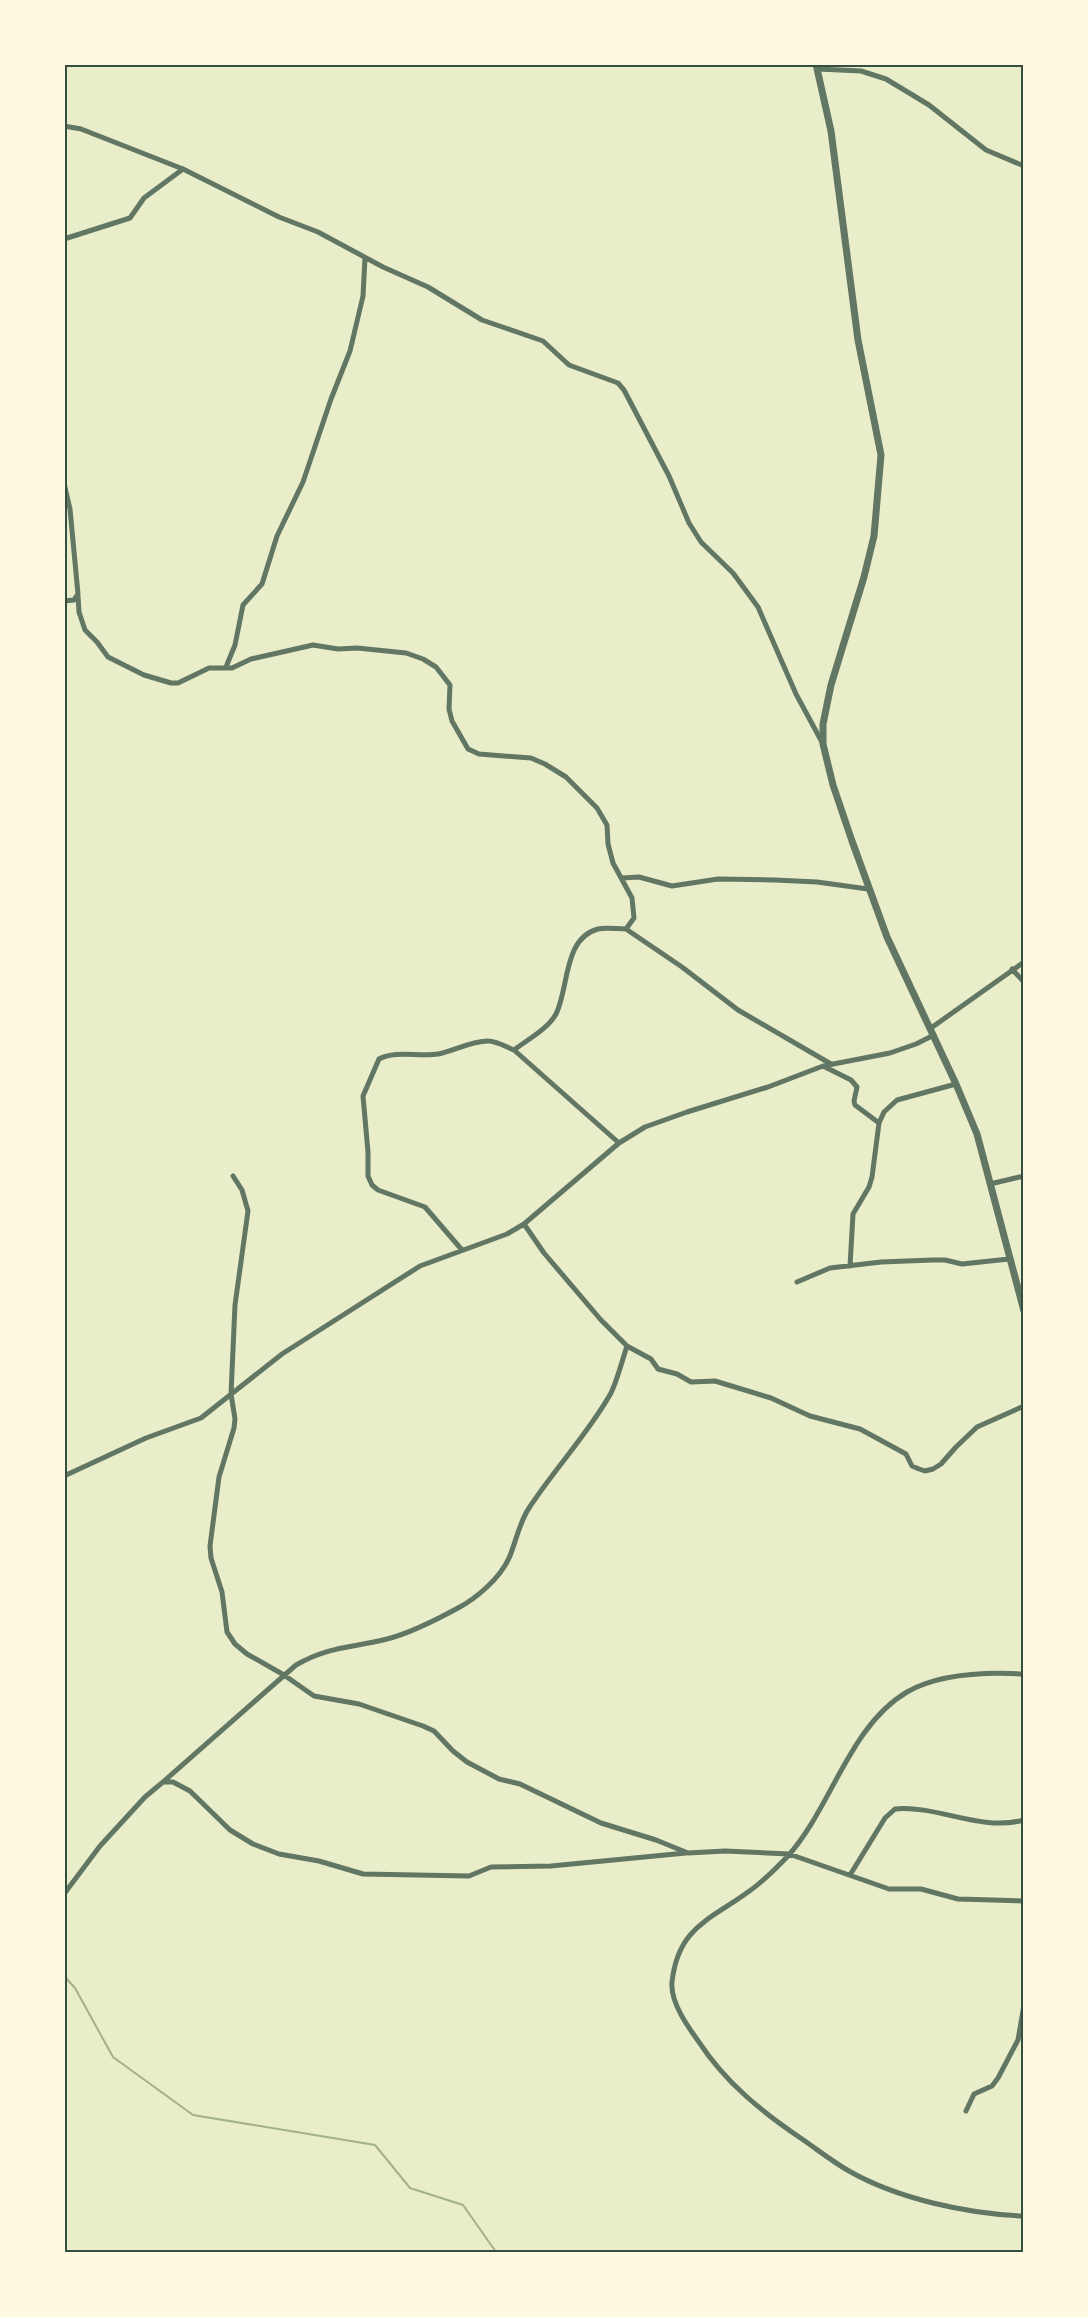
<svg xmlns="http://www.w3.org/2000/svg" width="1088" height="2317" viewBox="0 0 1088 2317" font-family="'Noto Serif',serif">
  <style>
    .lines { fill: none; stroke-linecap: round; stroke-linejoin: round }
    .stream { stroke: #a3b18a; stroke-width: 2 }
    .minor { stroke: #617663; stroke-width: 5 }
    .tertiary { stroke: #617663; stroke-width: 7 }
    .neatline { fill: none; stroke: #344e41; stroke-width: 2 }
  </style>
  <rect width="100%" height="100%" fill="#e9edc9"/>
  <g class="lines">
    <path class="stream" d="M 64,1976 L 75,1988 L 113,2057 L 193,2115 L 375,2145 L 410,2188 L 463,2205 L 496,2252"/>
    <path class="minor" d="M 818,69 L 861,71 L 886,79 L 929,105 L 986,150 L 1024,166
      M 64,126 L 81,129 L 183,169 L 279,217 L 318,232 L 383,267 L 428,287 L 482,320 L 543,341 L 569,365 L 618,383 L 624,390 L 669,476 L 689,523 L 701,542 L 733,573 L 758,607 L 796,694 L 823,744
      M 64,239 L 130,218 L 144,198 L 183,169
      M 64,483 L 70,509 L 78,594 L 74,600 L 64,601
      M 78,596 L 79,612 L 85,630 L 97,642 L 108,657 L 144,675 L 171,683 L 178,683 L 209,668 L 232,668 L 251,659 L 313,645 L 338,649 L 357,648 L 406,653 L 423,659 L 436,667 L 450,685 L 449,709 L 452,721 L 468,749 L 479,754 L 531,758 L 545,764 L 566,777 L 597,808 L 607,825 L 608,844 L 613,863 L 632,898 L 634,918 L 626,929 C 617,929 607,927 598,929 C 563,938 569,989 556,1014 C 548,1029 527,1040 514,1050
      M 226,667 L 235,645 L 243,605 L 262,584 L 277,536 L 303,482 L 331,399 L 350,351 L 363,296 L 365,258
      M 622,878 L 639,877 L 672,886 L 718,879 L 775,880 L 817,882 L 868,889
      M 626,929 L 682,967 L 738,1010 L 831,1064
      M 1012,969 L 1024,982
      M 931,1028 L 1024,962
      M 823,1066 L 851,1080 L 857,1087 L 854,1101 L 855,1105 L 879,1123
      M 233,1176 L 242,1190 L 248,1211 L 235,1305 L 231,1394 L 235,1419 L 234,1428 L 219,1477 L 210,1546 L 211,1558 L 222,1592 L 227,1632 L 235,1644 L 247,1654 L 284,1675 L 314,1696 L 359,1704 L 423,1726 L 434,1731 L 453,1751 L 467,1762 L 499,1779 L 520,1784 L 601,1823 L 656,1840 L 688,1853 L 725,1851 L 789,1854 L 889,1889 L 921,1889 L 958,1899 L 1024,1901
      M 990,1184 L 1024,1176
      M 524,1224 L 544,1253 L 601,1320 L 627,1346 L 651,1359 L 658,1369 L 677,1374 L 691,1382 L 715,1381 L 771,1398 L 810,1416 L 860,1429 L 906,1454 L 912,1466 L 919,1469 L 925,1471 L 933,1469 L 941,1464 L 956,1447 L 977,1427 L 1024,1406
      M 462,1250 L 425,1207 L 378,1190 L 372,1185 L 368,1176 L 368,1152 L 363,1096 L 379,1059 C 395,1050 420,1057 438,1054 C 454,1051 471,1041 488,1041 C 497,1041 506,1047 514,1050 L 619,1143
      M 850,1266 L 853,1214 L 869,1187 L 872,1177 L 879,1123 L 884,1112 L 897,1100 L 956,1084
      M 797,1282 L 830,1268 L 881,1262 L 933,1260 L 945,1260 L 962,1264 L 1009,1259
      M 64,1476 L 146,1438 L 201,1418 L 282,1354 L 420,1266 L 507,1234 L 524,1224 L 619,1143 L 645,1127 L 687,1112 L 768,1087 L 823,1066 L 890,1053 L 916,1044 L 934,1035
      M 1024,1674 C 987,1672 940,1673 907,1692 C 849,1726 831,1809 787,1857 C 775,1869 763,1882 748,1892 C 710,1920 678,1927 672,1982 C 670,2002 688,2027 699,2042 C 726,2083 762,2112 802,2139 C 818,2150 833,2162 849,2171 C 898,2199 968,2214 1024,2216
      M 163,1782 L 296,1665 C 329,1646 352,1648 387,1639 C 411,1633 436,1620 458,1608 C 477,1598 500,1578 509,1558 C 516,1542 519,1523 529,1508 C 555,1468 588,1434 611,1393 C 618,1378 622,1361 627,1346
      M 850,1875 L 885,1818 L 895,1809 C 938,1805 981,1832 1024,1820
      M 64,1894 L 100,1846 L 145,1797 L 163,1782 L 173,1782 L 190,1791 L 230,1830 L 253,1844 L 279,1854 L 319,1861 L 363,1874 L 469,1876 L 491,1867 L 551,1866 L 686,1853
      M 966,2111 L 974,2094 L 992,2086 L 998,2078 L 1018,2040 L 1024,2005"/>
    <path class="tertiary" d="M 816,64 L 831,131 L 858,340 L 881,455 L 874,536 L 864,577 L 831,685 L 823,724 L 823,744 L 833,785 L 852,841 L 887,937 L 956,1084 L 977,1134 L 1024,1311"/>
  </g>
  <rect width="1088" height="2317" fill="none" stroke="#fefae0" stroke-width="132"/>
  <rect x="66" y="66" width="956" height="2185" class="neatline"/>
</svg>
